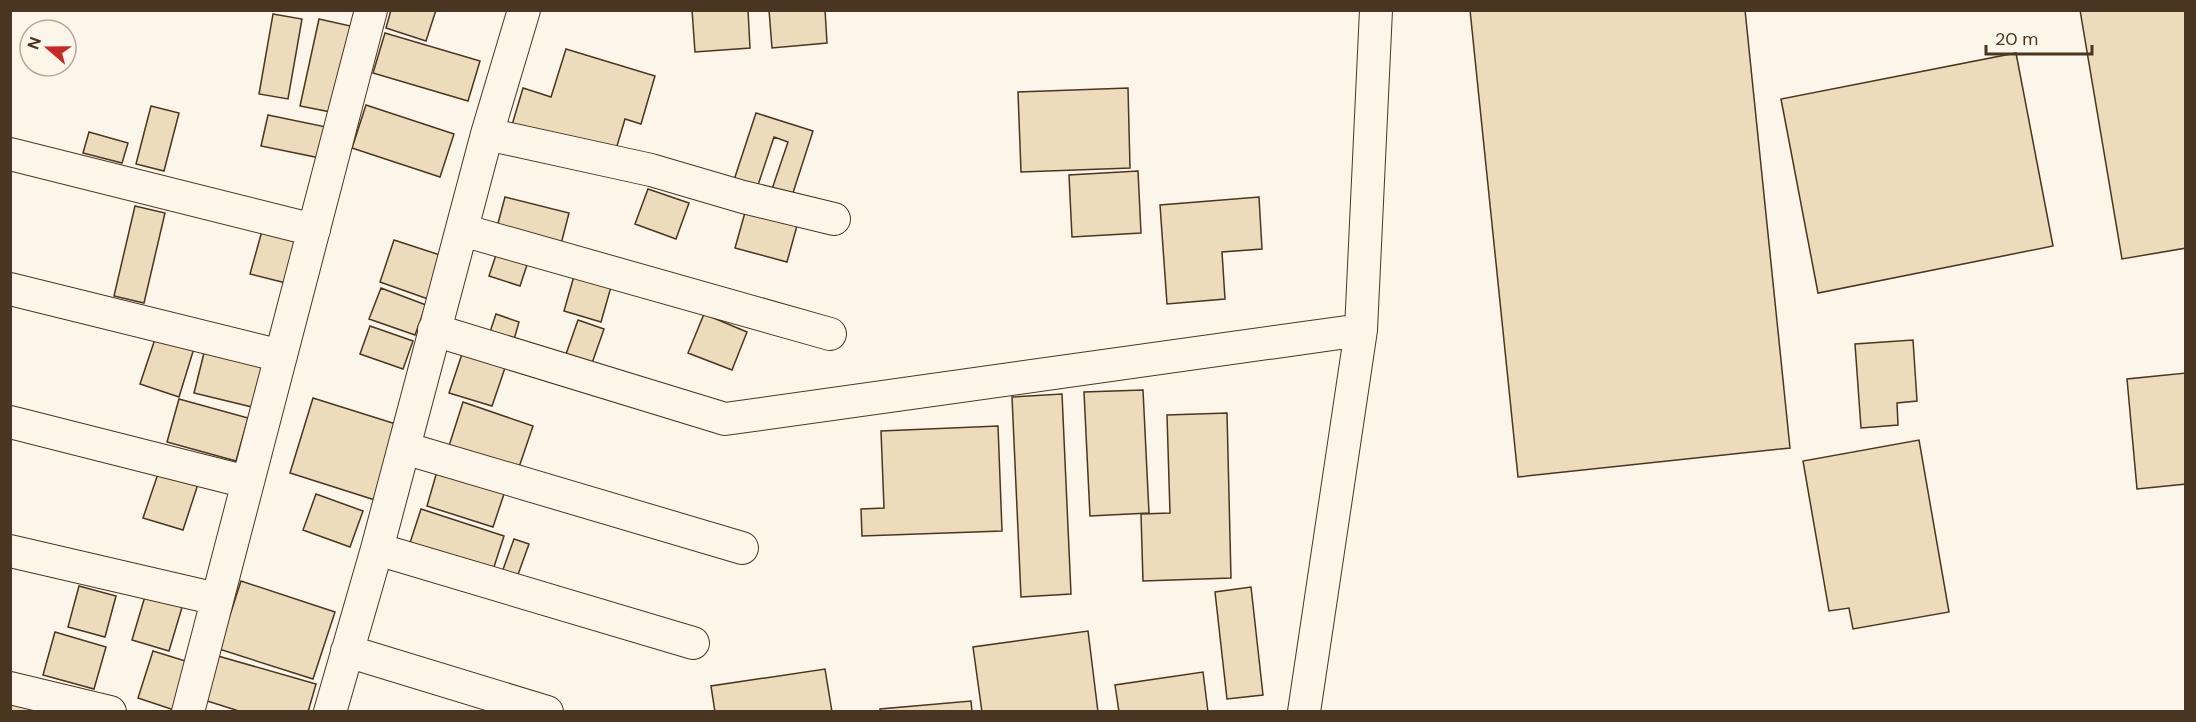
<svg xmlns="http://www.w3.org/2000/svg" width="2196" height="722" viewBox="0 0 2196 722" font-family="'DM Sans',sans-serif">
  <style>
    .building { fill: #ecdcbc; stroke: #4a3520; stroke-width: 1.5 }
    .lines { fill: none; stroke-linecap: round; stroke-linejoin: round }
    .minor-casing { stroke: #4a3520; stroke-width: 34 }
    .minor { stroke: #fbf6e9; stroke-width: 32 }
  </style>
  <rect width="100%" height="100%" fill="#fbf6e9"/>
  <path class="building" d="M 391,10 L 436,10 L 426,41 L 386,28 Z
    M 692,10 L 748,10 L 750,48 L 695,52 Z
    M 769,10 L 825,10 L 827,43 L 772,48 Z
    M 1470,10 L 1745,10 L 1790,448 L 1518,477 Z
    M 2080,10 L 2186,10 L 2186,248 L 2122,259 Z
    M 273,14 L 302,19 L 288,99 L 259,94 Z
    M 319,19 L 355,27 L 336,113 L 300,106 Z
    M 385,33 L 480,61 L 468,101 L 373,73 Z
    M 566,49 L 655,76 L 641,124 L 625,119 L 614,156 L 512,125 L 523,88 L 551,97 Z
    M 2016,53 L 2053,246 L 1818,293 L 1781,99 Z
    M 1128,88 L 1130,168 L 1021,172 L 1018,92 Z
    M 366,105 L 454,134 L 440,177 L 352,148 Z
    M 151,106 L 179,113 L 164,171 L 136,164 Z
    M 756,113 L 813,131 L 790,202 L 770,195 L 788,142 L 774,137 L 756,191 L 733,183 Z
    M 268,115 L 331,128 L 325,159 L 261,146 Z
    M 89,132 L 128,143 L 122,163 L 83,153 Z
    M 1138,171 L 1141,233 L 1072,237 L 1069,175 Z
    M 648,189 L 689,203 L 676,239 L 635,224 Z
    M 505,197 L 569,213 L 560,248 L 496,231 Z
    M 1259,197 L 1262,249 L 1222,252 L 1225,299 L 1167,304 L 1160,205 Z
    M 135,206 L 165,213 L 144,303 L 114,296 Z
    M 746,209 L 798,222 L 787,262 L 735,248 Z
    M 262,231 L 302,242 L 290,284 L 250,274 Z
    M 394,240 L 443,256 L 428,299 L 380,282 Z
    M 496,255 L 527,265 L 520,286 L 489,276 Z
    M 574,276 L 611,287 L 601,322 L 564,311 Z
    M 381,288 L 426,305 L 415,335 L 369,319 Z
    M 496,314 L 519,322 L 513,343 L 489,335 Z
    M 704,314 L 747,332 L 732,370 L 688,353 Z
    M 578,320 L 604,329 L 591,366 L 565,357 Z
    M 370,326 L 413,341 L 403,369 L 360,354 Z
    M 157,333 L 195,345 L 179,397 L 140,384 Z
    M 1913,340 L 1917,401 L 1897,403 L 1898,425 L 1861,428 L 1855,344 Z
    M 464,348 L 507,362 L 492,406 L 449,393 Z
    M 204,353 L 262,366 L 252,407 L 194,393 Z
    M 2186,373 L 2186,484 L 2137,489 L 2127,379 Z
    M 1143,390 L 1149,513 L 1090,516 L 1084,392 Z
    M 1062,394 L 1071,594 L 1021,597 L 1012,397 Z
    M 313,398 L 399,425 L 375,500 L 290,473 Z
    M 179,399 L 248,418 L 236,461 L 167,442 Z
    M 463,402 L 533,426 L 517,473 L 448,449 Z
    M 1227,413 L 1231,578 L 1143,581 L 1141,514 L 1170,513 L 1167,415 Z
    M 998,426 L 1002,531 L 862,536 L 861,509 L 884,508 L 881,431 Z
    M 1919,440 L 1949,612 L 1853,629 L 1849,608 L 1829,611 L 1803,461 Z
    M 160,468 L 199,481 L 183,530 L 143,518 Z
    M 438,468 L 506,488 L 493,527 L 427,506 Z
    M 316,494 L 363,511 L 350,547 L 303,530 Z
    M 421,509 L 504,536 L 492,573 L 409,546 Z
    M 514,539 L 529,544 L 516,580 L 501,575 Z
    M 241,581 L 335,612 L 313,679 L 219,649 Z
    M 79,586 L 116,596 L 105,637 L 68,627 Z
    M 1251,587 L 1263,695 L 1227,699 L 1215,592 Z
    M 146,593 L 183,604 L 169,651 L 132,640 Z
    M 1088,631 L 1098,712 L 982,712 L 973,647 Z
    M 55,632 L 106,647 L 94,689 L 43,675 Z
    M 153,651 L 195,664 L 180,712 L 138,698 Z
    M 218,656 L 316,684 L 308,712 L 242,712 L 204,700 Z
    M 825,669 L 832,712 L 715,712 L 711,686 Z
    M 1203,672 L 1208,712 L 1119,712 L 1115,685 Z
    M 10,700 L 48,712 L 10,712 Z
    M 971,701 L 972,712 L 880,712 L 880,709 Z"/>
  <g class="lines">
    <defs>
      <path id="minor" d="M 487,134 L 651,170 L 743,197 L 834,219
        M 10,154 L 314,230
        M 462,230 L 830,334
        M 10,289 L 281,356
        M 434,330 L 725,419 L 1361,330
        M 10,422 L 247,482
        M 404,448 L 742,548
        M 377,549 L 693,643
        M 10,551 L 217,599
        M 347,651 L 547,712
        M 10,688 L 110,712
        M 188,712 L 371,10
        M 330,712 L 377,549 L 487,134 L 524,10
        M 1304,712 L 1361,330 L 1376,10"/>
    </defs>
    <use href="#minor" class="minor-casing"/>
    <use href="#minor" class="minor"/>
  </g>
  <rect width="2196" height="722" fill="none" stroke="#4a3520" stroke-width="24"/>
  <g transform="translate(48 48) rotate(290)"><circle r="28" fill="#fbf6e9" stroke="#b4a999" stroke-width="1.5"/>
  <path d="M0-4.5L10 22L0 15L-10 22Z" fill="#c62828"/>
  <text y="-9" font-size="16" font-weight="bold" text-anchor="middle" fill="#4a3520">N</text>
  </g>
  <path d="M1986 45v9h106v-9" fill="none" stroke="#4a3520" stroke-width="3"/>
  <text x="1995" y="45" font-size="18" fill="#4a3520" stroke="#fbf6e9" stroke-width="4.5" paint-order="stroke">20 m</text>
</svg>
